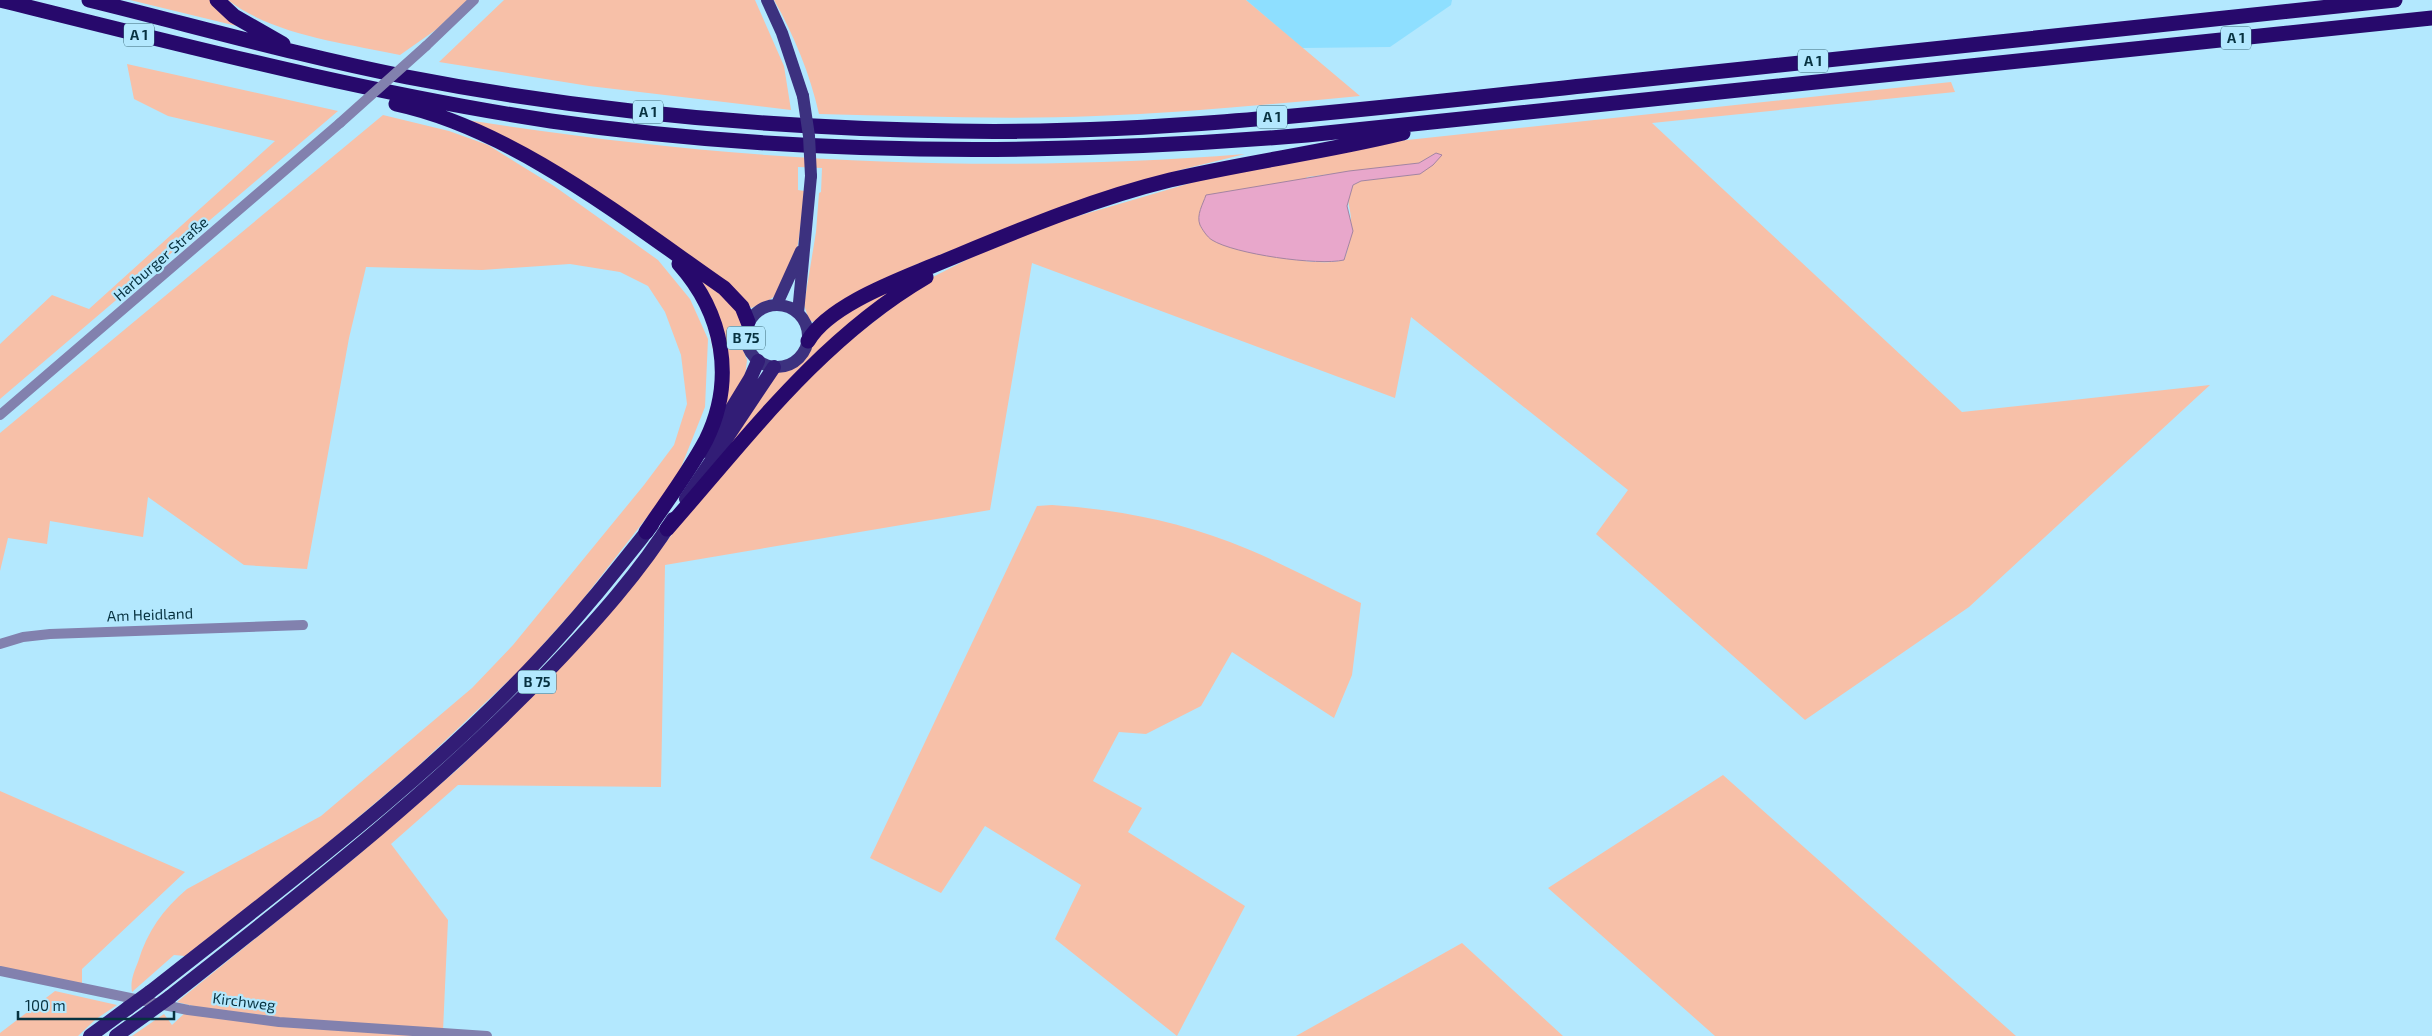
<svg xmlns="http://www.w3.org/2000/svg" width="2432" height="1036" viewBox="0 0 2432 1036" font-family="'Exo 2',sans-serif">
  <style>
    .built { fill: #8edfff }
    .green { fill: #f7c0a8; fill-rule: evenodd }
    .water { fill: #e8a7cb; stroke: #a484a1 }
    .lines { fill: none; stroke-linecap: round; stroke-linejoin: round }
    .minor { stroke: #8281ae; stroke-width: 10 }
    .tertiary { stroke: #8281ae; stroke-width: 10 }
    .primary { stroke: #3c317f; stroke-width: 12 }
    .trunk { stroke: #321d76; stroke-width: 14 }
    .motorway { stroke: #27096c; stroke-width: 15 }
    .tertiary-bridge { stroke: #8281ae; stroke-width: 10 }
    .primary-bridge { stroke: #3c317f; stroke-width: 12 }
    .trunk-bridge { stroke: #321d76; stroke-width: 14 }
    .labels { text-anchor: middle; stroke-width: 4.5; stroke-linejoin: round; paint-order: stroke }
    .shield { fill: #b3e8fe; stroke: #3b6979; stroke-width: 1 }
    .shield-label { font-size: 14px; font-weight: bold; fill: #073240 }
    .street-label { font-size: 15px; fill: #073240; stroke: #b3e8fe }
  </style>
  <rect width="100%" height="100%" fill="#b3e8fe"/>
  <path class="built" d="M 1246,0 L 1452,0 L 1451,5 L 1390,47 L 1302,48 Z"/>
  <path class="green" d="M 130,0 L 211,0 L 245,28 Z
    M 228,0 L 468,0 L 437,29 L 400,55 C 345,43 273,35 228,0 Z
    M 504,0 L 755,0 L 784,66 L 791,110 L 589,86 L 439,62 Z
    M 774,0 L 1246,0 L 1360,96 C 1272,104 1184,113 1096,116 C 1004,120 911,116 819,114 C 810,74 794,35 774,0 Z
    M 127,64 L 338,111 L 0,399 L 0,344 L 52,295 L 89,309 L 275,141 L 168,116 L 134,99 Z
    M 1951,82 L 1955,92 L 1652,123 L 1962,412 L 2210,385 L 1969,607 L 1805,720 L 1596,534 L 1628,490 L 1411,317 L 1395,398 L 1032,263 L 990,510 L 665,565 L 661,787 L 458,785 L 391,844 L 448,920 L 443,1031 L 487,1036 L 132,1036 L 164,1014 L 172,1025 L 188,1010 L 280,1017 L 201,1008 L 177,1002 L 356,857 L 458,769 L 523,705 L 647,566 L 719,475 L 825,360 L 927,280 L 972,257 L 1058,222 L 1221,174 L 1342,147 ZM 1436,153 L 1420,174 L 1361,181 L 1353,185 C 1344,203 1351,205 1351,221 C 1351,234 1349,249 1344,260 C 1319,266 1293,259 1268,255 L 1307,177 L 1419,163 Z
    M 383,115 L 449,131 L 488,145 L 554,186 L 658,260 L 690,299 L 708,339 L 705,407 L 676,480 L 580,603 L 522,668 L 414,770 L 309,859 L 185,956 L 174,955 L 132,992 C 130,981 134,972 138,962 C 147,932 163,909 187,889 L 321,816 L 472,688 L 513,645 L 644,485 L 674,445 L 687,404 L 681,355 L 665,312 L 648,286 L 620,272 L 570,264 L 482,270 L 366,267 L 349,338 L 307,569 L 244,565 L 148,497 L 143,537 L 50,521 L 47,544 L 8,538 L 0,571 L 0,433 Z
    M 467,120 C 724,161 985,175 1245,154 L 1180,170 L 1051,211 L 915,265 L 852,296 L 813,322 L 809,320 L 804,305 L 816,232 L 819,193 L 821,192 L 822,168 L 798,167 L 798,190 L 804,191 C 801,219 799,282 772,298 C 766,302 758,305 751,308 L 744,299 Z
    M 702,279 L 735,304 L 741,322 L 740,342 L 747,360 L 745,377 L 718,425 L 723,398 L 699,281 Z
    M 896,286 L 721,459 L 770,375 L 793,368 L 807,354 L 811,344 L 844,314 Z
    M 1052,505 C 1112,509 1173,520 1230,542 C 1275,559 1318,583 1361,603 L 1352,675 L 1334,718 L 1232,652 L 1201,706 L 1146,734 L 1119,732 L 1093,781 L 1142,808 L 1128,832 L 1245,906 L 1177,1036 L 1055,939 L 1081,885 L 985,826 L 941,893 L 870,858 L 1037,506 Z
    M 1723,775 L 2016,1036 L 1715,1036 L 1548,888 Z
    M 0,791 L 185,872 L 82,969 L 82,987 L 0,971 Z
    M 1462,943 L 1563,1036 L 1296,1036 Z
    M 55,991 L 117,1005 L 96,1019 L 78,1036 L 0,1036 L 0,1033 Z"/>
  <path class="water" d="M 1436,153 L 1442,155 L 1433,165 L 1420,174 L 1361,181 L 1353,185 L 1347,206 L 1353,231 L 1344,260 C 1318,266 1234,254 1212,240 C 1207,237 1202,229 1200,225 C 1196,215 1203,204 1206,195 L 1349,171 L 1419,163 Z"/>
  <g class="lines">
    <path class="minor" d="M 0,644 L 23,637 L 50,634 L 303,625
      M 0,971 L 188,1010 L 279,1022 L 487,1036"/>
    <path class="tertiary" d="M 426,46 L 474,0
      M 0,415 L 340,123"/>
    <path class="primary" d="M 767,0 L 782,33 L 803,96
      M 777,304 L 801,251
      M746 336a31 31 0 1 1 62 0a31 31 0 1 1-62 0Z
      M 798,313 L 811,176"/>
    <path class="trunk" d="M 706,451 L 750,379 L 758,361
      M 686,499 L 774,367
      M 150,992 C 284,886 424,783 540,658 C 580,616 616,570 652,525
      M 170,997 C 303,892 436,789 553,666 C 596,621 640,572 673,519
      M 90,1036 L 128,1008
      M 116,1036 L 148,1013"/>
    <path class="motorway" d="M 0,0 C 183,45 365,93 551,121 C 802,157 1055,156 1307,135 L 2432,18
      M 89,0 C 195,26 300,56 407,77 C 587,112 770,128 953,131 C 1163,135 1373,108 1582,86 C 1853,57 2124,28 2395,0
      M 217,0 L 234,16 L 283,44
      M 396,104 C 513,129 626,220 724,288 L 742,307 L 748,322
      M 808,341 C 828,306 896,281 932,266 C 1010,234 1088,200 1170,180 C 1247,162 1326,152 1403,133
      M 667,529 C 747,438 820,339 926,277
      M 646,532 C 666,502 689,472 706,440 C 736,379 723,313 679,264"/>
    <path class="tertiary-bridge" d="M 340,123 L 426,46"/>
    <path class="primary-bridge" d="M 803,96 L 809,136 L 811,176"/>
    <path class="trunk-bridge" d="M 128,1008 L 150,992
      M 148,1013 L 170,997"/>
  </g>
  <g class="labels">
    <g class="shield">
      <rect x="124" y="23.5" width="30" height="23" rx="4"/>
      <rect x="2221" y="26.5" width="30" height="23" rx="4"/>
      <rect x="1798" y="49.5" width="30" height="23" rx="4"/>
      <rect x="633" y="100.5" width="30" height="23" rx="4"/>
      <rect x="1257" y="105.5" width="30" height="23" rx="4"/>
      <rect x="727" y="326.5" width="38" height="23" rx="4"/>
      <rect x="518" y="670.5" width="38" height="23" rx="4"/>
    </g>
    <g class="shield-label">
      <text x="139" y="40">A 1</text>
      <text x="2236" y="43">A 1</text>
      <text x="1813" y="66">A 1</text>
      <text x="648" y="117">A 1</text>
      <text x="1272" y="122">A 1</text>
      <text x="746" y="343">B 75</text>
      <text x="537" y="687">B 75</text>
    </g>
    <g class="street-label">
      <text transform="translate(161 259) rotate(-41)" y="5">Harburger Straße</text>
      <text transform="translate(150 615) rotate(-2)" y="5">Am Heidland</text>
      <text transform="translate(244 1002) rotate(7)" y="5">Kirchweg</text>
    </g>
  </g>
  <path d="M18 1011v8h156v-8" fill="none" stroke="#073240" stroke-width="2.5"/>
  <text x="25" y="1011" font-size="15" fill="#073240" stroke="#b3e8fe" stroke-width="4" paint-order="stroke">100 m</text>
</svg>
